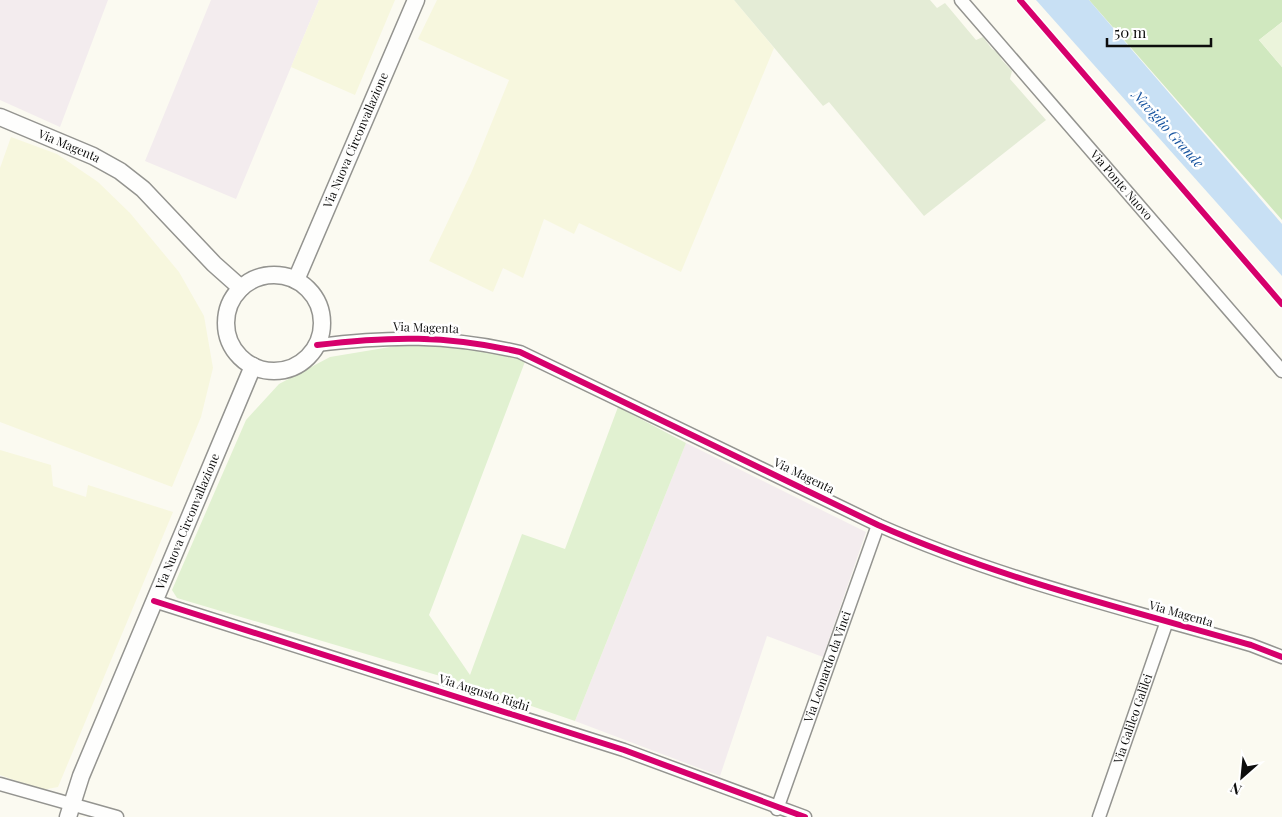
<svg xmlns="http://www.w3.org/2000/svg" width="1282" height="817" viewBox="0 0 1282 817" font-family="'Playfair Display',serif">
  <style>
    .industrial { fill: #f3ecee }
    .farmland { fill: #f7f7de }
    .green { fill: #e1f1d1 }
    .forest { fill: #d0e8bf }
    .cemetery { fill: #e4ecd6 }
    .pitch { fill: #ebf4db }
    .water { fill: #c8e0f4 }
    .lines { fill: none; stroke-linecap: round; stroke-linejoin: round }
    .minor-casing { stroke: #949490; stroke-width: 15 }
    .tertiary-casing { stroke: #949490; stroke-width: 19 }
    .minor { stroke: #fefefd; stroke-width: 12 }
    .tertiary { stroke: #fefefd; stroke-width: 16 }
    .cycleway-casing { stroke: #fff; stroke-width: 9 }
    .cycleway { stroke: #d6006c; stroke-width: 6 }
    .labels { text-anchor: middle; stroke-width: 5; stroke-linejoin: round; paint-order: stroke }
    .street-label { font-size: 12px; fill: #0d0d0d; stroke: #fff }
    .water-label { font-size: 14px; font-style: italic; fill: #16539f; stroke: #fff }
  </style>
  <rect width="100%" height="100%" fill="#fbfaf1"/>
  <path class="industrial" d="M 0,0 L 108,0 L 60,127 L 0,100 Z
    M 211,0 L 319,0 L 236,199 L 145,161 Z
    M 686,443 L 866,532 L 823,657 L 767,636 L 720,776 L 575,721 Z"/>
  <path class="farmland" d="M 319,0 L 395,0 L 355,95 L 291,67 Z
    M 437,0 L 734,0 L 774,48 L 681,272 L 579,223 L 574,234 L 544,219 L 523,278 L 503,268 L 493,292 L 429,261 L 472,171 L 509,80 L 418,39 Z
    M 11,137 L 57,154 L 98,182 L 130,213 L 179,272 L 204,316 L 213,368 L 201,417 L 172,487 L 0,422 L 0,168 Z
    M 0,450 L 51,465 L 53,486 L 86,497 L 88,485 L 173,512 L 58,787 L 42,790 L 0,775 Z"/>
  <path class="green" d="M 402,345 L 488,348 L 526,359 L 429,615 L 470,675 L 522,534 L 565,549 L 618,407 L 686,443 L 575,721 L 467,684 L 177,598 L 172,590 L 246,420 L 279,384 L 330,357 Z"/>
  <path class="forest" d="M 1089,0 L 1282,0 L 1282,22 L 1259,40 L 1282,67 L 1282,220 Z"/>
  <path class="cemetery" d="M 734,0 L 930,0 L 937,8 L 945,3 L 976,40 L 983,37 L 992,49 L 999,53 L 1001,59 L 1012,71 L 1010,79 L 1046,120 L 924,216 L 829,102 L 823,106 Z"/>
  <path class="pitch" d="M 1282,22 L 1282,67 L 1259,40 Z"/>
  <path class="water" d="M 1036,0 L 1089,0 L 1282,224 L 1282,276 Z"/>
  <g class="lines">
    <defs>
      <g id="minor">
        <path id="s1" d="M 961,0 L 1282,371"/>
        <path d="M 317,345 C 391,336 446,335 520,352 L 878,525 C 998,578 1125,609 1251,645 L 1282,657"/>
        <path d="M 154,601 L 624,750 L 805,817"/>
        <path d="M 0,784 L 117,817"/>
        <path id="s2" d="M 777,809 L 878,525"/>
        <path id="s3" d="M 1099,817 L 1167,621"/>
      </g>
      <g id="tertiary">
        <path id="s4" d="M 0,117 L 93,156 L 120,171 L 143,189 L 214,264 L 241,288"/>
        <circle cx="274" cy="323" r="48"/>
        <path id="s5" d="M 296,280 L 416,0"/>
        <path id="s6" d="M 68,817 L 81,776 L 253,366"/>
      </g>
    </defs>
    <use href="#minor" class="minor-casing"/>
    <use href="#tertiary" class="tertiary-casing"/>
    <use href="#minor" class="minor"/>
    <use href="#tertiary" class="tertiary"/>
    <defs>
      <path id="cycleway" d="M 1020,0 L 1282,304
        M 317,345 C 391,336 446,335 520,352 L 878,525 C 998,578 1125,609 1251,645 L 1282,657
        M 154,601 L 624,750 L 805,817"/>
    </defs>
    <use href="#cycleway" class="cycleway-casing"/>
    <use href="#cycleway" class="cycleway"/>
  </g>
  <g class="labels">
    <g class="street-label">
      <text dy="4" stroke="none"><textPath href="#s5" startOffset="152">Via Nuova Circonvallazione</textPath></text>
      <text dy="4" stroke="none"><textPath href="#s4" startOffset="75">Via Magenta</textPath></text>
      <text dy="4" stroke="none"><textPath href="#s1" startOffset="245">Via Ponte Nuovo</textPath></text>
      <text transform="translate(426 328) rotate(2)" y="4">Via Magenta</text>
      <text transform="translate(804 476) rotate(26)" y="4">Via Magenta</text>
      <text dy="4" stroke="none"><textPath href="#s6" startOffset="319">Via Nuova Circonvallazione</textPath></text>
      <text transform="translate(1181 614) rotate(16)" y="4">Via Magenta</text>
      <text dy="4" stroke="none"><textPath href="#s2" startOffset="151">Via Leonardo da Vinci</textPath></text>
      <text transform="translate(484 693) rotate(18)" y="4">Via Augusto Righi</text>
      <text dy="4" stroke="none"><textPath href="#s3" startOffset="104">Via Galileo Galilei</textPath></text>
    </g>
    <g class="water-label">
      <text transform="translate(1168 129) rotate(48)" y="5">Naviglio Grande</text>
    </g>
  </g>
  <g transform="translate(1242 777) rotate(207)" stroke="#ffffff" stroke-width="4" paint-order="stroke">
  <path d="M0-4L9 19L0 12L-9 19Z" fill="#0d0d0d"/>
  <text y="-8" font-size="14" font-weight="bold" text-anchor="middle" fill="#0d0d0d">N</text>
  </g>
  <path d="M1107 38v8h104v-8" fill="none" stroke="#0d0d0d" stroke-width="2.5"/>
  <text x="1114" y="38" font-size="15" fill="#0d0d0d" stroke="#ffffff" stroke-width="4" paint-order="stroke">50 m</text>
</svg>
